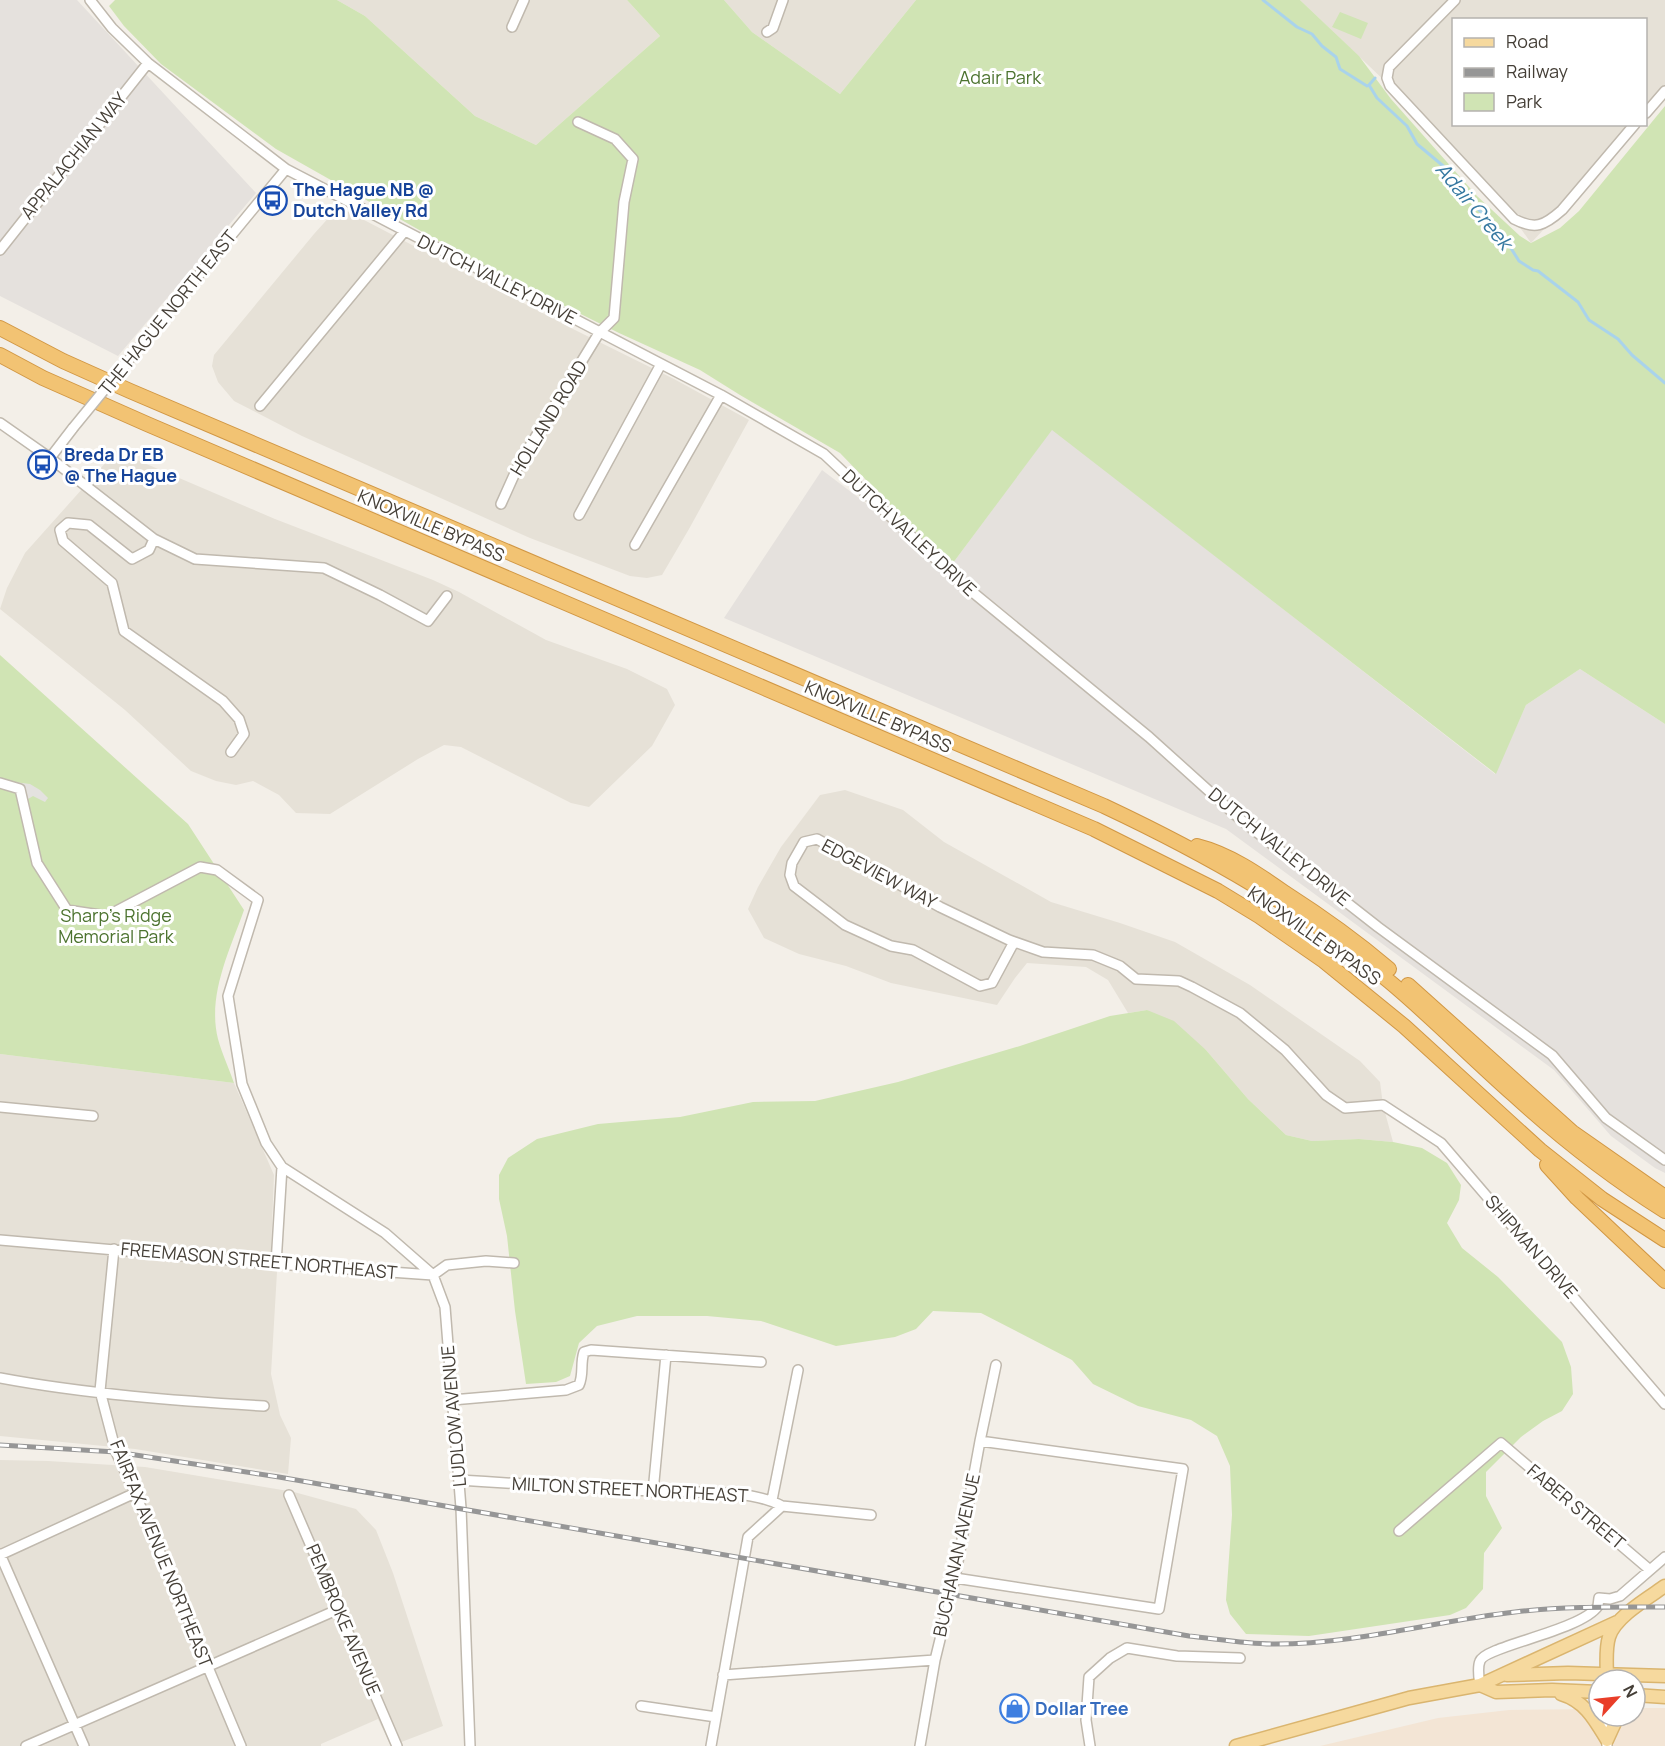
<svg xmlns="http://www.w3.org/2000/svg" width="1665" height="1746" viewBox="0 0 1665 1746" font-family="Manrope,sans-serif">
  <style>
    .residential { fill: #e6e1d7 }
    .commercial { fill: #f3e5d5 }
    .industrial { fill: #e5e1dd }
    .green { fill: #d0e4b4 }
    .parking { fill: #e4e2df }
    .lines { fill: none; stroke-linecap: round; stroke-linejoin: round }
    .stream { stroke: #a9d3eb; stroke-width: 3 }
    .minor-casing { stroke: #c0b9ae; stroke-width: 12 }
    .major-casing { stroke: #dab56f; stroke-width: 15 }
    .highway-casing { stroke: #d19744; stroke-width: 16 }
    .minor { stroke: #fff; stroke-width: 9 }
    .major { stroke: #f6d99e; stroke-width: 12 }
    .highway { stroke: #f2c373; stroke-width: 14 }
    .rail-casing { stroke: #969696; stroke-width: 5 }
    .rail { stroke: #fff; stroke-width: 3; stroke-dasharray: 9; stroke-linecap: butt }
    .minor-bridge-casing { stroke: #c0b9ae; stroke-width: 12; stroke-linecap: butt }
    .minor-bridge { stroke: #fff; stroke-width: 9 }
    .labels { text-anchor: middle; stroke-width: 6; stroke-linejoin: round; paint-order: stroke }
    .park-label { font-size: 18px; fill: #4c732f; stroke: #fff }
    .street-label { font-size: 18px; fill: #453f37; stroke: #fff }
    .transit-label { font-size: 18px; font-weight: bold; fill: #164399; stroke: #fff; text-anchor: start }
    .shop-label { font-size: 18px; font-weight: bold; fill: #366cbe; stroke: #fff; text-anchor: start }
    .water-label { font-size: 20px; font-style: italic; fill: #3779a1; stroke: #fff }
  </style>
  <rect width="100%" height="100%" fill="#f3efe8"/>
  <path class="residential" d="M 337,0 L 627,0 L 660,36 L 536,145 L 475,116 L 365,16 Z
    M 724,0 L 916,0 L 840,94 L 752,32 Z
    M 1300,0 L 1665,0 L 1665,91 L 1646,113 L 1646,20 L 1454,20 L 1454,124 L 1635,125 L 1562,210 L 1531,243 L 1514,219 L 1390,86 Z
    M 343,209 L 573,329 L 674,379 L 749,420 L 689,529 L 662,575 L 647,578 L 630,576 L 530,538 L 302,436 L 234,401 L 218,382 L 212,366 L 214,355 L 314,234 L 332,214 Z
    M 116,451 L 275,519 L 433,580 L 459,592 L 546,640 L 627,669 L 667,689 L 675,705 L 652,746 L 589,807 L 571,803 L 461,747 L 444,745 L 418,759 L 330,814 L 296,813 L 279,795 L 253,781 L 236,785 L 216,781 L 191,771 L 125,710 L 0,609 L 7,588 L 25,553 Z
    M 845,790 L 903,810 L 944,842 L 1051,902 L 1120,923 L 1175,942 L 1250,985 L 1360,1061 L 1380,1082 L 1383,1105 L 1393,1142 L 1359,1139 L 1312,1141 L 1286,1135 L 1248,1099 L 1206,1050 L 1147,1010 L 1128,1013 L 1108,980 L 1086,967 L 1027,963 L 1015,978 L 997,1005 L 891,983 L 846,966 L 799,954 L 764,938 L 748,909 L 758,887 L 781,847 L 820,795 Z
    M 0,1054 L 234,1083 L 274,1175 L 271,1250 L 277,1272 L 271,1374 L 280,1415 L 291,1438 L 288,1474 L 135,1449 L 0,1436 Z
    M 0,1460 L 48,1461 L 145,1467 L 294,1492 L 356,1509 L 376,1530 L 393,1573 L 443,1726 L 391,1746 L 378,1719 L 321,1744 L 321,1746 L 0,1746 Z"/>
  <path class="commercial" d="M 1635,1708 L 1665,1708 L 1665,1746 L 1320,1746 L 1438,1718 L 1509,1710 L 1599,1709 L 1599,1716 L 1635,1716 Z"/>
  <path class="industrial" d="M 0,0 L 77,0 L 256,193 L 118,356 L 0,296 Z
    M 1052,429 L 1495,774 L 1526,705 L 1580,669 L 1665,724 L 1665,1173 L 1655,1168 L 1611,1136 L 1554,1070 L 1226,829 L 724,618 L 822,470 L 950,567 Z"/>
  <path class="green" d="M 115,0 L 337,0 L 365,16 L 475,116 L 536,145 L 660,36 L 627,0 L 724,0 L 752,32 L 840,94 L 916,0 L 1300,0 L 1359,56 L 1391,99 L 1477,196 L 1520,236 L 1531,243 L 1560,228 L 1579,211 L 1665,106 L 1665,724 L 1580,669 L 1526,705 L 1496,774 L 1052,430 L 950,567 L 840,453 L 740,395 L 700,370 L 619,333 L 474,261 L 276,149 L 161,64 L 124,26 L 109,6 Z
    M 1340,12 L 1368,23 L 1361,39 L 1332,27 Z
    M 0,655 L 188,824 L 244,910 C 230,950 207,995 218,1039 C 222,1054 229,1068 234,1083 L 0,1054 Z
    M 1147,1010 L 1174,1021 L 1206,1050 L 1248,1099 L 1286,1135 L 1312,1141 L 1359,1139 L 1393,1142 L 1422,1148 L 1447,1163 L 1461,1185 L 1459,1200 L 1447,1223 L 1462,1248 L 1498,1277 L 1562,1342 L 1571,1367 L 1573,1394 L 1562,1411 L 1543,1421 L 1521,1437 L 1486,1472 L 1486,1496 L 1502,1528 L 1484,1553 L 1483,1589 L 1466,1608 L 1450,1615 L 1309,1636 L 1246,1634 L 1230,1614 L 1226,1600 L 1232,1515 L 1230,1466 L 1217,1436 L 1191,1420 L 1138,1406 L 1093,1384 L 1072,1360 L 981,1313 L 933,1311 L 916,1329 L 895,1337 L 836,1346 L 761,1321 L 707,1316 L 637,1316 L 597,1326 L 579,1343 L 570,1376 L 556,1382 L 526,1384 L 515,1311 L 507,1236 L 499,1199 L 499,1175 L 508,1158 L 537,1139 L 598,1124 L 680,1117 L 753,1102 L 815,1101 L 898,1082 L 1020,1046 L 1110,1016 Z"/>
  <path class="parking" d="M 14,782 L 30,784 L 40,790 L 48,798 L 45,802 L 33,796 L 28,799 L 23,790 Z"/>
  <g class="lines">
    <path class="stream" d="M 1263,0 L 1297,27 L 1312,34 L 1322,46 L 1336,57 L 1340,69 L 1367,86 L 1369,85 L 1377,98 L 1407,126 L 1417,144 L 1448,170 L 1462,192 L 1467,195 L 1479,210 L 1487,217 L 1493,231 L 1507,242 L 1519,261 L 1533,270 L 1538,271 L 1578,302 L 1589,320 L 1618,339 L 1632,355 L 1665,383
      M 1369,85 L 1375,78"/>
    <defs>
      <path id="minor" d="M 90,0 L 112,28 L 148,63 L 286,169 L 721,395 L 824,454 L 959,581 L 1149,737 L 1240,819 L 1378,927 L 1552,1055 L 1606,1118 L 1665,1160
        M 1455,0 L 1389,67 L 1387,78 L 1390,86 L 1514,219 C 1535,230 1544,226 1562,210 L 1635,124
        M 512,27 L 524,0
        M 767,32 L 773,28 L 783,0
        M 1646,113 L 1665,91
        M 0,250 L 148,63
        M 132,356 L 286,169
        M 260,406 L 404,232
        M 0,423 L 50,458 L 154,539 L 195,559 L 324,568 L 380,595 L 428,621 L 447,596
        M 50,458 L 73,428
        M 501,504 L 519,464 L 599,333 L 614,318 L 624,202 L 633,159 L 615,139 L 578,122
        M 579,515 L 661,364
        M 154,539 L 149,550 L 132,559 L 89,525 L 68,523 L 60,530 L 63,541 L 112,583 L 124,631 L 223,701 L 239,719 L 244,734 L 231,752
        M 635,545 L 721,395
        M 0,783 L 20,789 L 37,863 L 67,910 L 107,916 L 200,867 L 217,870 L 258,900 L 228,996 L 242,1084 L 266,1143 L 282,1167 L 385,1233 L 433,1275 L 445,1307 L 461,1508 L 470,1746
        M 1014,942 L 992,983 L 980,986 L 913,950 L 891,946 L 845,925 L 794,886 L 790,875 L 792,863 L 804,842 L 817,839 L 940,907 L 1009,940 L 1043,952 L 1093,955 L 1120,966 L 1136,979 L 1179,981 L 1192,987 L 1240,1013 L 1285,1050 L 1326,1095 L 1345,1108 L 1383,1105 L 1441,1143 L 1665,1404
        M 0,1107 L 93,1116
        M 0,1240 L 276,1264 L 433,1275 L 447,1265 L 486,1261 L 514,1263
        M 114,1249 L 100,1391 L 116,1452 L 135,1493 L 241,1746
        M 276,1264 L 282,1167
        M 0,1378 C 85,1394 178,1401 264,1406
        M 452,1400 L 566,1390 L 579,1385 C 584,1374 580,1364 584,1352 L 591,1350 L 761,1362
        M 459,1480 C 523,1484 587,1488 651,1491 C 689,1493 749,1488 782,1506 L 871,1515
        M 653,1492 L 666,1355
        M 289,1495 L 397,1746
        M 772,1500 L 798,1370
        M 1399,1531 L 1501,1443 L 1650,1570
        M 0,1554 L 84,1746
        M 0,1555 L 135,1493
        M 955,1578 L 1159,1609 L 1183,1469 L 980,1441
        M 723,1675 L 935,1660
        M 1480,1685 C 1479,1678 1477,1668 1480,1661 C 1485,1646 1581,1631 1598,1606 L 1599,1598 L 1610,1599 L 1620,1596 L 1665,1557
        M 641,1706 L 716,1717
        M 1606,1716 L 1607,1746
        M 26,1746 L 339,1609
        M 711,1746 L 748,1537 L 782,1506
        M 920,1746 L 935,1660 L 955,1578 L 980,1441 L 996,1365
        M 1090,1746 L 1086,1720 L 1089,1677 L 1110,1658 L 1127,1648 L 1177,1656 L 1240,1658"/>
      <path id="major" d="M 1507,1675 L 1568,1673 L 1665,1676
        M 1607,1680 C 1607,1666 1605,1650 1609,1637 C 1615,1617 1648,1598 1665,1586
        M 1480,1685 L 1496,1692 L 1552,1690 L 1599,1692
        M 1561,1694 C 1585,1701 1595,1720 1607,1740
        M 1635,1695 L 1665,1697
        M 1607,1740 L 1618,1716
        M 1236,1746 L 1409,1698 L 1480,1685 L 1617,1622"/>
      <path id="highway" d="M 0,328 L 63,361 L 130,391 L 1104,806 C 1206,854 1304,909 1390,982 C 1433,1018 1472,1058 1514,1095 C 1561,1138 1611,1177 1665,1211
        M 0,355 L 43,378 L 147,424 L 1094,829 L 1218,891 L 1259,916 L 1324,961 L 1404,1026 L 1540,1150 L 1602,1199 L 1665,1240
        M 1197,846 C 1229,854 1258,874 1285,893 C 1321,916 1356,941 1389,969
        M 1408,985 L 1572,1132 L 1665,1197
        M 1547,1165 L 1577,1198 L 1665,1281"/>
    </defs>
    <use href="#minor" class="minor-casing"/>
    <use href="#major" class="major-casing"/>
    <use href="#highway" class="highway-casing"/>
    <use href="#minor" class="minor"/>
    <use href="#major" class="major"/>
    <use href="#highway" class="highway"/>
    <defs>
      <path id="rail" d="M 0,1445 L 116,1452 L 279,1477 L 1189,1636 C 1218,1639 1247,1644 1275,1644 C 1356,1644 1435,1621 1515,1612 C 1565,1606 1615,1607 1665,1607"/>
    </defs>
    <use href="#rail" class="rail-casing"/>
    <use href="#rail" class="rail"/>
    <defs>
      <path id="minor-bridge" d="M 73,428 L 132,356"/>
    </defs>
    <use href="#minor-bridge" class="minor-bridge-casing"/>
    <use href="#minor-bridge" class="minor-bridge"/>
  </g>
  <defs>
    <symbol id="bus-ring" viewBox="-11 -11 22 22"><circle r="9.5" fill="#fff" stroke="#1a4fb4" stroke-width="1.5"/><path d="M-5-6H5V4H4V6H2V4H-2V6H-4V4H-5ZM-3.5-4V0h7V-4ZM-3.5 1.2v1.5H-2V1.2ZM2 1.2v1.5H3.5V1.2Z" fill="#1a4fb4"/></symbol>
    <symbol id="shop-ring" viewBox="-11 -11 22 22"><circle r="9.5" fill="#fff" stroke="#3f7fe0" stroke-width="1.5"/><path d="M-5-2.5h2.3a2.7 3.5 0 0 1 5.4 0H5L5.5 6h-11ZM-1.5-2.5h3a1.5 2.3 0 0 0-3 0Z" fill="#3f7fe0"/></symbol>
  </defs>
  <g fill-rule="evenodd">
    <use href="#bus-ring" x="256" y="184" width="33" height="33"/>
    <use href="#bus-ring" x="26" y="448" width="33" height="33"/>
    <use href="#shop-ring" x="998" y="1692" width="33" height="33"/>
  </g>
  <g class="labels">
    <g class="park-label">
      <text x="1000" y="84">Adair Park</text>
      <text x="116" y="922">Sharp's Ridge<tspan x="116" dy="21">Memorial Park</tspan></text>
    </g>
    <g class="street-label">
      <text transform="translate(74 156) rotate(-51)" y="6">APPALACHIAN WAY</text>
      <text transform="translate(497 280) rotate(27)" y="6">DUTCH VALLEY DRIVE</text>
      <text transform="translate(168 313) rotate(-51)" y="6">THE HAGUE NORTH EAST</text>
      <text transform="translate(549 418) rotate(-59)" y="6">HOLLAND ROAD</text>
      <text transform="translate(431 526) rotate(23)" y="6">KNOXVILLE BYPASS</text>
      <text transform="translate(909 533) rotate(43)" y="6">DUTCH VALLEY DRIVE</text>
      <text transform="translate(878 717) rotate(23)" y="6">KNOXVILLE BYPASS</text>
      <text transform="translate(1279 847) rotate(39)" y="6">DUTCH VALLEY DRIVE</text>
      <text transform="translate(879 874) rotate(28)" y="6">EDGEVIEW WAY</text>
      <text transform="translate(1314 936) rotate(35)" y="6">KNOXVILLE BYPASS</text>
      <text transform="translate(1531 1247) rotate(49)" y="6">SHIPMAN DRIVE</text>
      <text transform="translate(259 1261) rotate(5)" y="6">FREEMASON STREET NORTHEAST</text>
      <text transform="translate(454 1416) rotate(-95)" y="6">LUDLOW AVENUE</text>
      <text transform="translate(630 1490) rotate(3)" y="6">MILTON STREET NORTHEAST</text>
      <text transform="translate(1576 1507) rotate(40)" y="6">FABER STREET</text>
      <text transform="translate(161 1554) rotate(68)" y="6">FAIRFAX AVENUE NORTHEAST</text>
      <text transform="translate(957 1555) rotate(-78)" y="6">BUCHANAN AVENUE</text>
      <text transform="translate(343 1620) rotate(67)" y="6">PEMBROKE AVENUE</text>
    </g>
    <g class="transit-label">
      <text x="293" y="196">The Hague NB @<tspan x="293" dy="21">Dutch Valley Rd</tspan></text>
      <text x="64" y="461">Breda Dr EB<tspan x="64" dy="21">@ The Hague</tspan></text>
    </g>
    <g class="shop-label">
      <text x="1035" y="1715">Dollar Tree</text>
    </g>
    <g class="water-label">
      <text transform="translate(1474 206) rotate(50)" y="7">Adair Creek</text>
    </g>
  </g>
  <rect x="1452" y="18" width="195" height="108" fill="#ffffff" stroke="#b5b2af" stroke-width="1.5"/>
  <rect x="1464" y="38" width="30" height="9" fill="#f6d99e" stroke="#b5b2af" stroke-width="1.5"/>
  <text x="1506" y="48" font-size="18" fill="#453f37">Road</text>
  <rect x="1464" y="68" width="30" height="9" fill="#969696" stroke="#b5b2af" stroke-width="1.5"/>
  <text x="1506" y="78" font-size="18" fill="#453f37">Railway</text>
  <rect x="1464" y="93" width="30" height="18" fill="#d0e4b4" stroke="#b5b2af" stroke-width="1.5"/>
  <text x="1506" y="108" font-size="18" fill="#453f37">Park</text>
  <g transform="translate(1617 1698) rotate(63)"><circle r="28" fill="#ffffff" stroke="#b5b2af" stroke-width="1.5"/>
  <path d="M0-4.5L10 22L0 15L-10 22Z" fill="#e93e29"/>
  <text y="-9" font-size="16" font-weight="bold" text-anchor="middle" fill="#453f37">N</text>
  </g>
</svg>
